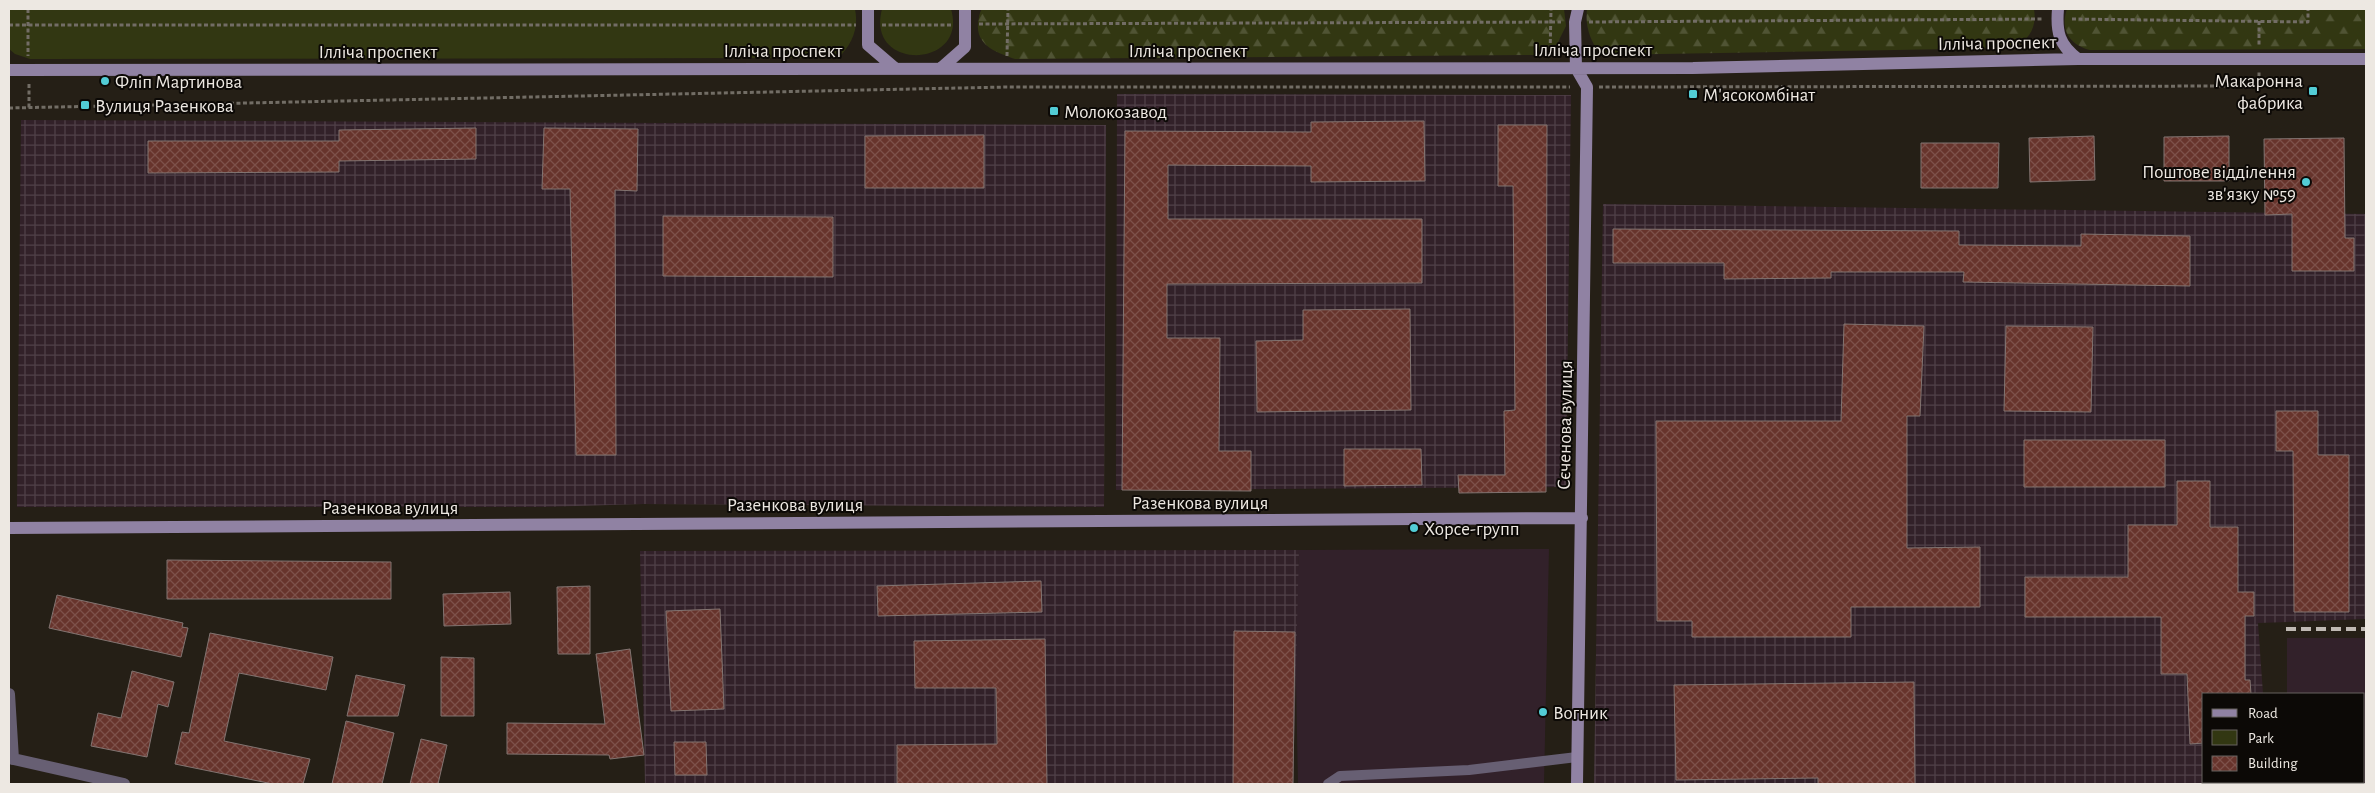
<svg xmlns="http://www.w3.org/2000/svg" width="2375" height="793" viewBox="0 0 2375 793" font-family="'Alegreya Sans',sans-serif">
  <style>
    .commercial { fill: #32212a }
    .industrial { fill: url(#industrial-grid) }
    .green { fill: #323712 }
    .forest { fill: url(#forest-firs) }
    .building { fill: url(#building-cross-hatch); stroke: #827471 }
    .lines { fill: none; stroke-linecap: round; stroke-linejoin: round }
    .path { stroke: #726d65; stroke-width: 3; stroke-dasharray: 4 2.5; stroke-linecap: butt }
    .lane { stroke: #675f73; stroke-width: 10 }
    .street { stroke: #675f73; stroke-width: 12 }
    .secondary { stroke: #9082a3; stroke-width: 12 }
    .rail { stroke: #bfb9b3; stroke-width: 4; stroke-dasharray: 10 5; stroke-linecap: butt }
    .poi-dot { fill: #52ccd5; stroke: #0c0906; stroke-width: 2 }
    .labels { text-anchor: middle; stroke-width: 4; stroke-linejoin: round; paint-order: stroke }
    .street-label { font-size: 19px; fill: #ede8e2; stroke: #0c0906 }
    .poi-label { font-size: 19px; fill: #ede8e2; stroke: #0c0906; text-anchor: start }
  </style>
  <defs>
    <pattern id="industrial-grid" width="8" height="8" patternUnits="userSpaceOnUse" patternTransform="scale(1.25)"><rect width="8" height="8" fill="#322129"/><path d="M0 4h8M4 0v8" fill="none" stroke="#504148"/></pattern>
    <pattern id="forest-firs" width="22" height="20" patternUnits="userSpaceOnUse" patternTransform="scale(1.25)"><rect width="22" height="20" fill="#323712"/><path d="M5 1l3.5 6h-7zM16 11l3.5 6h-7z" fill="#505434"/></pattern>
    <pattern id="building-cross-hatch" width="8" height="8" patternUnits="userSpaceOnUse" patternTransform="scale(1.25)"><rect width="8" height="8" fill="#67342c"/><path d="M0 0l8 8M0 8l8-8" fill="none" stroke="#7d514a"/></pattern>
  </defs>
  <rect width="100%" height="100%" fill="#251f16"/>
  <path class="commercial" d="M 1549,549 L 1544,784 L 1298,784 L 1295,632 L 1299,550 Z
    M 2287,638 L 2366,638 L 2366,784 L 2288,784 L 2288,782 L 2364,782 L 2364,694 L 2287,694 Z"/>
  <path class="industrial" d="M 1117,94 L 1571,95 L 1566,487 L 1116,490 Z
    M 21,120 L 1106,125 L 1104,507 L 643,504 L 544,507 L 17,507 Z
    M 1603,204 L 2366,214 L 2366,619 L 2258,623 L 2263,694 L 2204,694 L 2204,782 L 2270,782 L 2270,784 L 1594,784 Z
    M 1299,550 L 1293,784 L 645,784 L 640,551 Z"/>
  <path class="green" d="M 9,9 L 855,9 C 859,28 852,45 838,58 L 30,59 L 15,54 L 9,49 Z
    M 882,9 L 951,9 C 969,69 865,72 882,9 Z"/>
  <path class="forest" d="M 982,9 L 1564,9 L 1566,26 L 1554,50 L 1538,55 L 1015,59 C 998,53 976,46 978,24 C 979,18 979,13 982,9 Z
    M 1587,9 L 2034,9 C 2037,28 2029,41 2011,48 L 1600,55 C 1590,39 1585,27 1587,9 Z
    M 2067,9 L 2366,9 L 2366,49 L 2090,50 C 2069,45 2060,29 2067,9 Z"/>
  <path class="building" d="M 1424,121 L 1425,181 L 1311,182 L 1311,166 L 1168,165 L 1168,219 L 1422,219 L 1422,283 L 1167,284 L 1167,338 L 1220,338 L 1219,451 L 1251,451 L 1251,491 L 1122,490 L 1125,131 L 1311,132 L 1311,122 Z
    M 1498,125 L 1547,125 L 1546,492 L 1459,493 L 1458,475 L 1505,475 L 1504,411 L 1515,410 L 1513,186 L 1498,186 Z
    M 476,128 L 476,159 L 339,161 L 339,172 L 148,173 L 148,141 L 339,141 L 339,130 Z
    M 544,128 L 638,129 L 637,191 L 615,190 L 616,455 L 576,455 L 570,189 L 542,189 Z
    M 984,135 L 984,188 L 865,188 L 865,136 Z
    M 2094,136 L 2095,180 L 2030,182 L 2029,138 Z
    M 2229,136 L 2229,181 L 2164,181 L 2164,137 Z
    M 2344,138 L 2345,238 L 2354,238 L 2354,271 L 2292,271 L 2292,214 L 2265,215 L 2264,139 Z
    M 1921,143 L 1999,143 L 1998,188 L 1921,188 Z
    M 663,216 L 833,217 L 833,277 L 663,276 Z
    M 1613,229 L 1959,231 L 1959,245 L 2081,246 L 2081,234 L 2190,236 L 2190,286 L 1963,282 L 1964,272 L 1831,272 L 1831,278 L 1724,279 L 1724,263 L 1613,263 Z
    M 1410,309 L 1411,410 L 1257,412 L 1256,341 L 1303,340 L 1303,310 Z
    M 1844,324 L 1924,326 L 1920,416 L 1907,416 L 1907,548 L 1980,547 L 1980,607 L 1851,607 L 1851,637 L 1692,637 L 1692,621 L 1657,621 L 1656,421 L 1841,421 Z
    M 2006,326 L 2093,327 L 2091,412 L 2004,411 Z
    M 2276,411 L 2318,411 L 2318,455 L 2349,455 L 2349,612 L 2294,612 L 2293,451 L 2276,451 Z
    M 2024,440 L 2165,440 L 2165,487 L 2024,487 Z
    M 1344,449 L 1421,449 L 1422,485 L 1344,486 Z
    M 2177,481 L 2210,481 L 2210,527 L 2238,527 L 2238,592 L 2254,592 L 2254,616 L 2245,616 L 2245,680 L 2250,680 L 2251,694 L 2204,694 L 2204,743 L 2190,744 L 2187,674 L 2161,674 L 2161,617 L 2025,617 L 2025,577 L 2128,577 L 2128,525 L 2177,525 Z
    M 167,560 L 391,562 L 391,599 L 167,599 Z
    M 1041,581 L 1042,612 L 878,616 L 877,586 Z
    M 590,586 L 590,654 L 558,654 L 557,587 Z
    M 510,592 L 511,624 L 444,626 L 443,594 Z
    M 57,595 L 183,623 L 182,627 L 188,628 L 181,657 L 49,628 Z
    M 720,609 L 724,709 L 671,711 L 666,611 Z
    M 1234,631 L 1295,632 L 1293,784 L 1233,784 Z
    M 210,633 L 333,657 L 326,690 L 239,673 L 224,741 L 310,759 L 303,784 L 273,784 L 175,764 L 182,732 L 189,733 Z
    M 1045,639 L 1047,784 L 897,784 L 897,745 L 997,744 L 996,688 L 915,688 L 914,641 Z
    M 630,649 L 644,755 L 610,759 L 609,755 L 507,754 L 507,723 L 605,724 L 596,654 Z
    M 441,657 L 474,658 L 474,716 L 441,716 Z
    M 132,671 L 174,682 L 168,707 L 158,704 L 147,757 L 91,746 L 98,713 L 121,718 Z
    M 356,675 L 405,685 L 398,716 L 347,716 Z
    M 1914,682 L 1915,784 L 1818,784 L 1818,778 L 1676,780 L 1674,685 Z
    M 346,721 L 394,733 L 382,784 L 332,784 Z
    M 421,739 L 447,745 L 438,784 L 410,784 Z
    M 674,742 L 706,742 L 707,775 L 675,775 Z"/>
  <g class="lines">
    <path class="path" d="M 28,9 L 28,56
      M 2072,19 L 2308,22 L 2308,9
      M 2259,21 L 2259,46
      M 1589,22 L 2043,19
      M 979,24 L 1561,22
      M 9,25 L 856,25
      M 882,25 L 951,25
      M 1007,56 L 1008,9
      M 1550,56 L 1551,9
      M 29,84 L 29,109
      M 1599,87 L 2259,86 L 2259,72
      M 9,108 L 1007,87 L 1570,87"/>
    <path class="lane" d="M 1328,784 L 1340,776 L 1469,770 L 1577,757"/>
    <path class="street" d="M 9,694 L 13,759
      M 9,758 L 124,784"/>
    <path class="secondary" d="M 868,9 L 868,45 L 896,69
      M 2058,9 C 2056,32 2059,45 2078,59
      M 940,69 L 965,47 L 965,9
      M 9,70 L 1693,68 L 2078,59 L 2366,59
      M 9,528 L 1582,518
      M 1577,784 L 1587,87 L 1576,68 L 1575,22 L 1578,9"/>
    <path class="rail" d="M 2286,629 L 2366,629"/>
  </g>
  <g class="poi-dot">
    <circle cx="105" cy="81" r="5"/>
    <rect x="2308" y="86" width="10" height="10" rx="2.5"/>
    <rect x="1688" y="89" width="10" height="10" rx="2.5"/>
    <rect x="80" y="100" width="10" height="10" rx="2.5"/>
    <rect x="1049" y="106" width="10" height="10" rx="2.5"/>
    <circle cx="2306" cy="182" r="5"/>
    <circle cx="1414" cy="528" r="5"/>
    <circle cx="1543" cy="712" r="5"/>
  </g>
  <g class="labels">
    <g class="street-label">
      <text transform="translate(1997 42) rotate(-1)" y="7">Ілліча проспект</text>
      <text x="1593" y="56">Ілліча проспект</text>
      <text x="783" y="57">Ілліча проспект</text>
      <text x="1188" y="57">Ілліча проспект</text>
      <text x="378" y="58">Ілліча проспект</text>
      <text transform="translate(1564 425) rotate(-89)" y="7">Сєченова вулиця</text>
      <text x="1200" y="509">Разенкова вулиця</text>
      <text x="795" y="511">Разенкова вулиця</text>
      <text x="390" y="514">Разенкова вулиця</text>
    </g>
    <g class="poi-label">
      <text x="2303" y="87" text-anchor="end">Макаронна<tspan x="2303" dy="22">фабрика</tspan></text>
      <text x="115" y="88">Фліп Мартинова</text>
      <text x="1703" y="101">М'ясокомбінат</text>
      <text x="95" y="112">Вулиця Разенкова</text>
      <text x="1064" y="118">Молокозавод</text>
      <text x="2296" y="178" text-anchor="end">Поштове відділення<tspan x="2296" dy="22">зв'язку №59</tspan></text>
      <text x="1424" y="535">Хорсе-групп</text>
      <text x="1553" y="719">Вогник</text>
    </g>
  </g>
  <rect width="2375" height="793" fill="none" stroke="#ede8e2" stroke-width="20"/>
  <rect x="2202" y="693" width="162" height="90" fill="#0c0906" stroke="#66625e"/>
  <rect x="2212" y="709" width="25" height="8" fill="#9082a3" stroke="#66625e"/>
  <text x="2248" y="718" font-size="15" fill="#ede8e2">Road</text>
  <rect x="2212" y="730" width="25" height="15" fill="#323712" stroke="#66625e"/>
  <text x="2248" y="743" font-size="15" fill="#ede8e2">Park</text>
  <rect x="2212" y="756" width="25" height="15" fill="url(#building-cross-hatch)" stroke="#66625e"/>
  <text x="2248" y="768" font-size="15" fill="#ede8e2">Building</text>
</svg>
